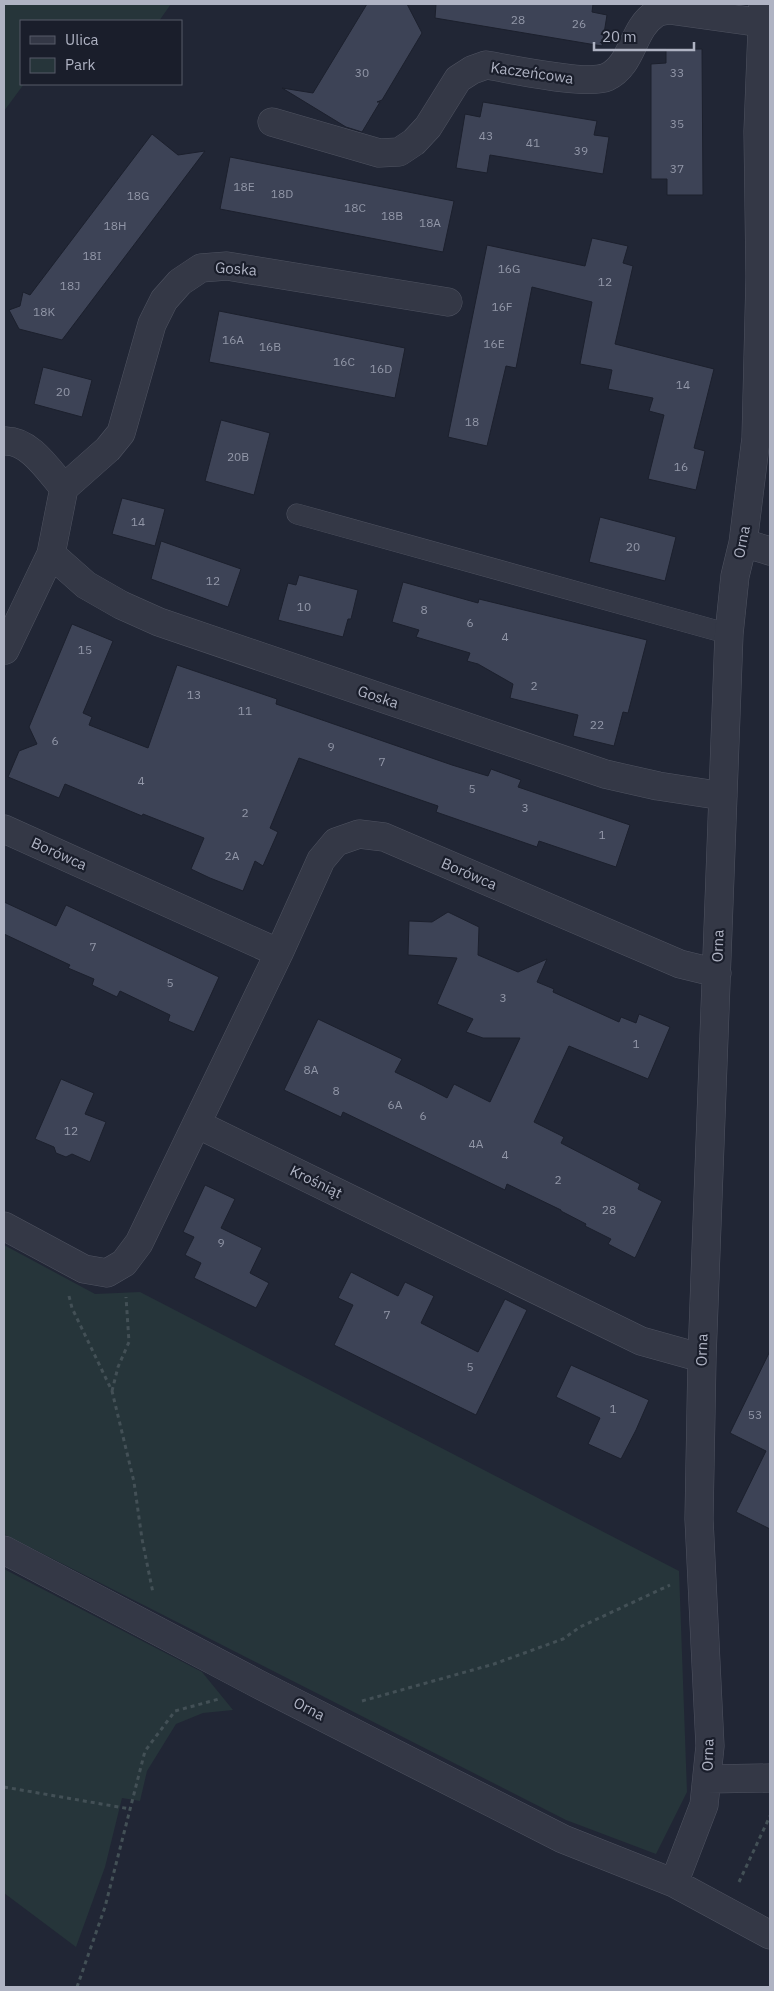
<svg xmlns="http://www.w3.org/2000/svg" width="774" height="1991" viewBox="0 0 774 1991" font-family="'IBM Plex Sans',sans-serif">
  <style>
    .green { fill: #26353a }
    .building { fill: #3d4356; stroke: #1c202d }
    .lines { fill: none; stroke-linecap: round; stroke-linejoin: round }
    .service-casing { stroke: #4f5361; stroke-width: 21 }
    .minor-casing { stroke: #4f5361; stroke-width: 29 }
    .path { stroke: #435056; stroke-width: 3; stroke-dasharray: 4 4; stroke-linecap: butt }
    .service { stroke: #343846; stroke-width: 20 }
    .minor { stroke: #343846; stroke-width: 28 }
    .labels { text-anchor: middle; stroke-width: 4.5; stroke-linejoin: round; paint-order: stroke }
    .number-label { font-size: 12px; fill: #9297a8 }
    .street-label { font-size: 15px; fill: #afb3c3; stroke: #1a1e2b }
  </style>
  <rect width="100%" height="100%" fill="#212635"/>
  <path class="green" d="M 4,4 L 171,4 L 159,21 L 21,21 L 21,84 L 24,84 L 4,111 Z
    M 4,1245 L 95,1294 L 140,1292 L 679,1571 L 687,1792 L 656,1854 L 566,1820 L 4,1534 Z
    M 4,1569 L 202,1672 L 233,1710 L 203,1713 L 176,1724 L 147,1771 L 140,1801 L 122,1798 L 105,1867 L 76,1947 L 4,1893 Z"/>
  <path class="building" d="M 367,4 L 407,4 L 422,33 L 382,100 L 377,102 L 380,102 L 362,132 L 346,127 L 282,88 L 313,93 Z
    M 436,4 L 593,4 L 592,12 L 607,15 L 602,46 L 435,18 Z
    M 666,49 L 702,49 L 703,195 L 667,195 L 667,179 L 651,179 L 651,64 L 666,63 Z
    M 483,102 L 597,121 L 594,135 L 609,137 L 603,174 L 490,155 L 487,173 L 456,168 L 465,114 L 480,117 Z
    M 152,134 L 178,155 L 205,151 L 62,340 L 19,329 L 9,310 L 20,306 L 23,292 L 30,295 Z
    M 230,157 L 454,201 L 443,252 L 220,209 Z
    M 592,238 L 628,246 L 623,263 L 633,266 L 615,344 L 714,369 L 694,448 L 705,451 L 696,490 L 648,479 L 664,415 L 649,411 L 653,398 L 608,389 L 612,370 L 580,364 L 592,302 L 532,287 L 516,368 L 506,366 L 487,446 L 448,437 L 487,245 L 585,266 Z
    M 219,311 L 405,348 L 395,398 L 209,362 Z
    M 43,367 L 92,380 L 82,417 L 34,404 Z
    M 221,420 L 270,433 L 254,495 L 205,481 Z
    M 122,498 L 165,509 L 155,546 L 112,534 Z
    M 600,517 L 676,537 L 665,581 L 589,562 Z
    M 161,541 L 241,569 L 228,607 L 151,579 Z
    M 299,575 L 358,590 L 351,619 L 348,619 L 343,637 L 278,620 L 288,583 L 296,585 Z
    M 403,582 L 478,603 L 479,599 L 647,640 L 628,713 L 623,712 L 614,746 L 573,736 L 578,715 L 510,698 L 513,684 L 478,664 L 467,661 L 470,653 L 416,637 L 419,630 L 392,622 Z
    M 72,624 L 113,641 L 83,713 L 92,717 L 89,725 L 148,748 L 177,665 L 277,699 L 276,704 L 452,765 L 488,776 L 491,769 L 521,780 L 518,787 L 630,825 L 616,867 L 539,841 L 537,847 L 436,812 L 438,806 L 299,758 L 270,828 L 278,832 L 263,866 L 255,861 L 243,891 L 210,878 L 191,869 L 204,838 L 143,814 L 142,816 L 65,784 L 59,798 L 8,777 L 19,751 L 37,744 L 29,727 Z
    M 4,902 L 56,926 L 66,905 L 219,977 L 194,1032 L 168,1021 L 170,1015 L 120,991 L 117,997 L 92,985 L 94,979 L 68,968 L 70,965 L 4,934 Z
    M 448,912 L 479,927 L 478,955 L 518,972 L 547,959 L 537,982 L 554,989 L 553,992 L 619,1022 L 621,1017 L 636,1023 L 639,1014 L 670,1027 L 648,1079 L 569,1046 L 534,1122 L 564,1137 L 561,1143 L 640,1184 L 638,1189 L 662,1201 L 635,1258 L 608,1244 L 611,1239 L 585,1226 L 586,1224 L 561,1211 L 561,1210 L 507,1184 L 505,1190 L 343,1112 L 341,1117 L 284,1090 L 318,1019 L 402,1059 L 395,1072 L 422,1085 L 447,1098 L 454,1084 L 490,1102 L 520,1038 L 483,1038 L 466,1032 L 473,1019 L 437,1004 L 457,958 L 408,955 L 409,921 L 432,922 Z
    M 61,1079 L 94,1093 L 85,1114 L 106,1122 L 90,1162 L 72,1154 L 66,1157 L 56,1153 L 54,1147 L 35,1139 Z
    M 205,1185 L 235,1199 L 221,1228 L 262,1248 L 250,1273 L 269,1283 L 256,1308 L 194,1278 L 201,1263 L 185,1255 L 194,1237 L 183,1232 Z
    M 351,1272 L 398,1296 L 405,1282 L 434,1296 L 421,1323 L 478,1352 L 505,1299 L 527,1310 L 476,1415 L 334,1345 L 353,1305 L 338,1298 Z
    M 770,1351 L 770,1529 L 736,1512 L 766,1451 L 730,1433 Z
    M 571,1365 L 649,1400 L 636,1430 L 621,1459 L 588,1444 L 600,1418 L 556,1397 Z"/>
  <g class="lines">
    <defs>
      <path id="service" d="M 297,514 L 729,634"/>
      <path id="minor" d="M 272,122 L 379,153 L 399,152 L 414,142 L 428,127 L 458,79 L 472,70 L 486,65 C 512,69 587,86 607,77 C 633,65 632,29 655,14 C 658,11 665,11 669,10 L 770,24
        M 4,441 C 29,439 49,471 64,488 L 51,554 L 86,585 L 121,605 L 159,622 L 605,774 L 658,786 L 723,796
        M 64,488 L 108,449 L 121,433 L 152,324 L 164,300 L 180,282 L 201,268 L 227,266 L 448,302
        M 743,543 L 770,551
        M 5,650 L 51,554
        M 4,829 L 279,953
        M 197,1124 L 641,1341 L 702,1358
        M 4,1226 L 84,1269 L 107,1273 L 124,1263 L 139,1243 L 279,953 L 321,860 L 336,842 L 359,834 L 384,837 L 680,964 L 717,973
        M 4,1550 L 258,1684 L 563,1839 L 674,1883 L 770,1935
        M 707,1779 L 770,1778
        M 674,1883 L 704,1805 L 710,1746 L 699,1519 L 702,1358 L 729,634 L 735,576 L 743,543 L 756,438 L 760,277 L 758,131 L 763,4"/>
    </defs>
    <use href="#service" class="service-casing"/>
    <use href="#minor" class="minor-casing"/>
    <path class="path" d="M 69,1296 L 72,1308 L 112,1391 L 134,1482 L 142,1539 L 153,1593
      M 112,1391 L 118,1367 L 129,1342 L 126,1297
      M 362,1701 L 494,1664 L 563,1639 L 580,1627 L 670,1585
      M 4,1787 L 130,1809
      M 739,1882 L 770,1816
      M 77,1987 L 105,1907 L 145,1751 L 175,1711 L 219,1699"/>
    <use href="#service" class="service"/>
    <use href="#minor" class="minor"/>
  </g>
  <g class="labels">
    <g class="number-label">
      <text x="518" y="24">28</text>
      <text x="579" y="28">26</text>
      <text x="362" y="77">30</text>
      <text x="677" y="77">33</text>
      <text x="677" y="128">35</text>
      <text x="486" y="140">43</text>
      <text x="533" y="147">41</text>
      <text x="581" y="155">39</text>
      <text x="677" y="173">37</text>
      <text x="244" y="191">18E</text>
      <text x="282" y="198">18D</text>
      <text x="138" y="200">18G</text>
      <text x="355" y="212">18C</text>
      <text x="392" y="220">18B</text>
      <text x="430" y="227">18A</text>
      <text x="115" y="230">18H</text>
      <text x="92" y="260">18I</text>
      <text x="509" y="273">16G</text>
      <text x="605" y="286">12</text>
      <text x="70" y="290">18J</text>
      <text x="502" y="311">16F</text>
      <text x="44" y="316">18K</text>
      <text x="233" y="344">16A</text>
      <text x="494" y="348">16E</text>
      <text x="270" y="351">16B</text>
      <text x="344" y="366">16C</text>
      <text x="381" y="373">16D</text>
      <text x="683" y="389">14</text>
      <text x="63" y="396">20</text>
      <text x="472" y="426">18</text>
      <text x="238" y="461">20B</text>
      <text x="681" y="471">16</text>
      <text x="138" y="526">14</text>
      <text x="633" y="551">20</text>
      <text x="213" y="585">12</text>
      <text x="304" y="611">10</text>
      <text x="424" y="614">8</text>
      <text x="470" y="627">6</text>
      <text x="505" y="641">4</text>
      <text x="85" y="654">15</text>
      <text x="534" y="690">2</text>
      <text x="194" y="699">13</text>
      <text x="245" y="715">11</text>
      <text x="597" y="729">22</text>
      <text x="55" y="745">6</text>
      <text x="331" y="751">9</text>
      <text x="382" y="766">7</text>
      <text x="141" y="785">4</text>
      <text x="472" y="793">5</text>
      <text x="525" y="812">3</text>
      <text x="245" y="817">2</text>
      <text x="602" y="839">1</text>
      <text x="232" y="860">2A</text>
      <text x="93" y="951">7</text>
      <text x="170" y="987">5</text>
      <text x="503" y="1002">3</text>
      <text x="636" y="1048">1</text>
      <text x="311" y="1074">8A</text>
      <text x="336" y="1095">8</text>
      <text x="395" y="1109">6A</text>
      <text x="423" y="1120">6</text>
      <text x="71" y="1135">12</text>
      <text x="476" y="1148">4A</text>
      <text x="505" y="1159">4</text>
      <text x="558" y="1184">2</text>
      <text x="609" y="1214">28</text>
      <text x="221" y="1247">9</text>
      <text x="387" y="1319">7</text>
      <text x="470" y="1371">5</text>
      <text x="613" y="1413">1</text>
      <text x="755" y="1419">53</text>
    </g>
    <g class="street-label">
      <text transform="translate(532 73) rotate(8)" y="5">Kaczeńcowa</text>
      <text transform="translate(236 269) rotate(4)" y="5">Goska</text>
      <text transform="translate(742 542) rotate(-79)" y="5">Orna</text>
      <text transform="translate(378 697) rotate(19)" y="5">Goska</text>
      <text transform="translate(59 854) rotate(24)" y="5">Borówca</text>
      <text transform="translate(469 874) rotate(23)" y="5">Borówca</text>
      <text transform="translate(718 946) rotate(-88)" y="5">Orna</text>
      <text transform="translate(316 1182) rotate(26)" y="5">Krośniąt</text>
      <text transform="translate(702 1350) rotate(-88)" y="5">Orna</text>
      <text transform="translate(309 1709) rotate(27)" y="5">Orna</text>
      <text transform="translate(708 1755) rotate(-88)" y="5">Orna</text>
    </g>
  </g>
  <rect width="774" height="1991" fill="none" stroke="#afb3c3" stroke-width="10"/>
  <rect x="20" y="20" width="162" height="65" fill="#1a1e2b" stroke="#565a68"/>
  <rect x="30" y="36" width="25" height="8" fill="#343846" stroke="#565a68"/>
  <text x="65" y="45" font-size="15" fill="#afb3c3">Ulica</text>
  <rect x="30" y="58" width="25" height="15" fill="#26353a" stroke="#565a68"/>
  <text x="65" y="70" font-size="15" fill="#afb3c3">Park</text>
  <path d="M594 42v8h100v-8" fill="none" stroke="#afb3c3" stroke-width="2.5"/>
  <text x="602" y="42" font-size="15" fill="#afb3c3" stroke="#1a1e2b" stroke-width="4" paint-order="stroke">20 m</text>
</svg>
